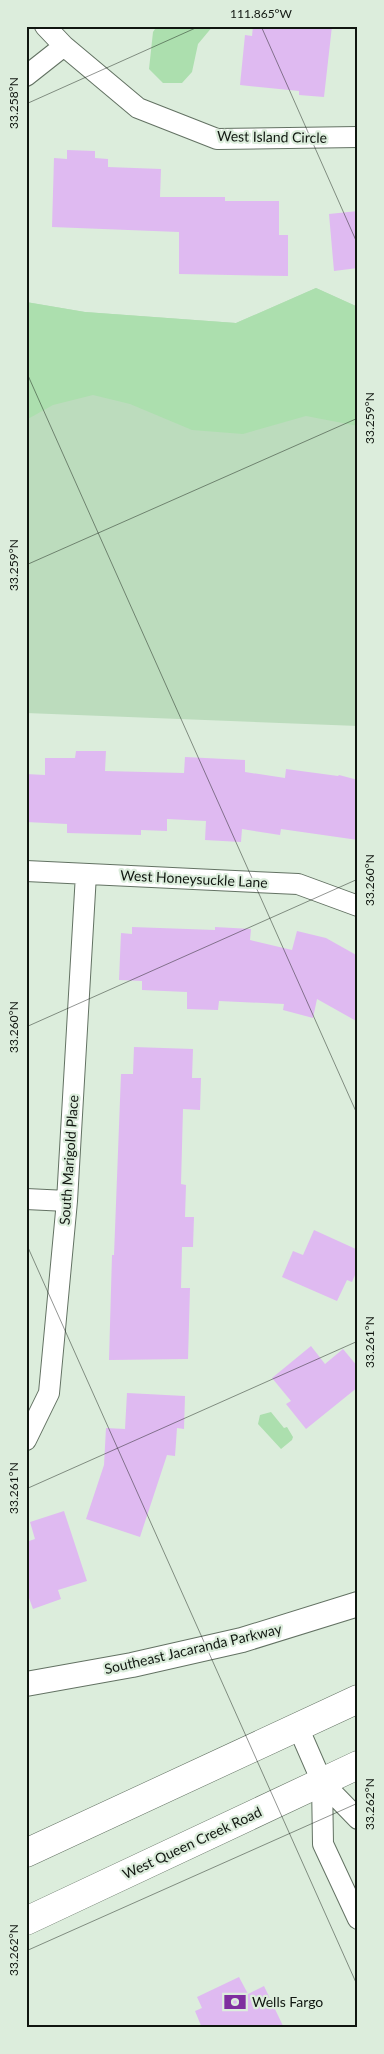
<svg xmlns="http://www.w3.org/2000/svg" width="384" height="2054" viewBox="0 0 384 2054" font-family="Lato,sans-serif">
  <style>
    .green { fill: #bcdcbd }
    .water { fill: #acdfae }
    .building { fill: #dfbaf1 }
    .lines { fill: none; stroke-linecap: round; stroke-linejoin: round }
    .minor-casing { stroke: #637263; stroke-width: 22 }
    .tertiary-casing { stroke: #637263; stroke-width: 26 }
    .primary-casing { stroke: #637263; stroke-width: 29 }
    .minor { stroke: #fff; stroke-width: 20 }
    .tertiary { stroke: #fff; stroke-width: 24 }
    .primary { stroke: #fff; stroke-width: 28 }
    .ticks { fill: none; stroke: #101610; stroke-width: 1; stroke-opacity: 0.45 }
    .labels { text-anchor: middle; stroke-width: 4.5; stroke-linejoin: round; paint-order: stroke }
    .street-label { font-size: 14px; fill: #101610; stroke: #dceddc }
    .poi-label { font-size: 14px; fill: #101610; stroke: #dceddc; text-anchor: start }
    .neatline { fill: none; stroke: #101610; stroke-width: 2 }
    .ticks-label { font-size: 12px; text-anchor: middle; fill: #101610 }
  </style>
  <rect width="100%" height="100%" fill="#dceddc"/>
  <path class="green" d="M 316,288 L 358,307 L 358,726 L 26,713 L 26,302 L 85,312 L 236,323 Z"/>
  <path class="water" d="M 157,26 L 213,26 L 198,44 L 192,72 L 182,83 L 163,83 L 149,69 L 153,32 Z
    M 316,288 L 358,307 L 358,426 L 306,416 L 243,434 L 192,430 L 130,404 L 93,395 L 53,405 L 26,420 L 26,302 L 85,312 L 236,323 Z
    M 271,1412 L 284,1428 L 287,1427 L 293,1437 L 292,1440 L 281,1449 L 258,1424 L 260,1415 Z"/>
  <path class="building" d="M 253,26 L 332,26 L 324,97 L 299,95 L 299,91 L 240,85 L 245,35 L 252,36 Z
    M 67,150 L 95,151 L 95,158 L 108,159 L 108,167 L 161,169 L 160,197 L 225,197 L 225,201 L 279,201 L 279,235 L 288,235 L 288,276 L 179,274 L 179,232 L 52,227 L 54,158 L 67,159 Z
    M 358,211 L 358,268 L 334,271 L 329,214 Z
    M 76,751 L 106,751 L 105,771 L 184,773 L 185,757 L 245,760 L 245,772 L 285,778 L 286,769 L 338,776 L 339,775 L 358,780 L 358,840 L 281,829 L 280,835 L 242,829 L 241,842 L 205,840 L 206,821 L 167,819 L 167,831 L 141,830 L 141,835 L 67,833 L 67,824 L 26,822 L 26,774 L 45,775 L 45,758 L 75,758 Z
    M 132,927 L 215,930 L 215,927 L 251,929 L 250,940 L 292,950 L 297,931 L 326,938 L 358,956 L 358,1022 L 317,999 L 313,1018 L 283,1010 L 284,1004 L 219,1001 L 218,1010 L 187,1009 L 187,992 L 142,990 L 142,981 L 119,980 L 121,933 L 132,934 Z
    M 134,1047 L 193,1049 L 192,1078 L 201,1078 L 200,1110 L 183,1109 L 181,1184 L 186,1185 L 185,1217 L 194,1217 L 193,1247 L 182,1247 L 181,1288 L 190,1288 L 188,1359 L 109,1360 L 112,1255 L 114,1255 L 121,1074 L 133,1074 Z
    M 314,1230 L 358,1250 L 358,1268 L 352,1282 L 347,1280 L 337,1301 L 282,1277 L 293,1251 L 303,1255 Z
    M 311,1346 L 325,1364 L 343,1349 L 358,1367 L 358,1387 L 306,1429 L 286,1404 L 291,1401 L 272,1378 Z
    M 127,1393 L 185,1396 L 184,1429 L 177,1428 L 175,1456 L 167,1455 L 140,1537 L 86,1519 L 104,1465 L 106,1428 L 125,1429 Z
    M 64,1511 L 87,1581 L 58,1590 L 61,1599 L 33,1609 L 26,1590 L 26,1542 L 35,1539 L 30,1522 Z
    M 239,1977 L 248,1994 L 264,1986 L 284,2028 L 202,2028 L 195,2011 L 202,2008 L 197,1997 Z"/>
  <g class="lines">
    <defs>
      <path id="minor" d="M 45,26 L 64,46 L 138,108 L 217,139 L 358,137
        M 26,76 L 64,46
        M 26,871 L 298,884 L 358,906
        M 26,1199 L 67,1201
        M 26,1440 L 49,1393 L 67,1201 L 86,874
        M 298,1727 L 322,1782 L 358,1819
        M 322,1782 L 323,1844 L 358,1919"/>
      <path id="tertiary" d="M 26,1684 L 132,1665 L 242,1640 L 358,1604"/>
      <path id="primary" d="M 26,1853 L 358,1699
        M 26,1921 L 358,1765"/>
    </defs>
    <use href="#minor" class="minor-casing"/>
    <use href="#tertiary" class="tertiary-casing"/>
    <use href="#primary" class="primary-casing"/>
    <use href="#minor" class="minor"/>
    <use href="#tertiary" class="tertiary"/>
    <use href="#primary" class="primary"/>
  </g>
  <path class="ticks" d="M 261,26 L 358,245M 26,104 L 200,26M 26,371 L 358,1116M 26,565 L 358,418M 26,1027 L 358,879M 26,1243 L 358,1987M 26,1489 L 358,1341M 26,1951 L 358,1803"/>
  <defs>
    <symbol id="bank-bare" viewBox="-9 -9 18 18"><path d="M-6-4H6V4H-6ZM0-2.3a2.3 2.3 0 1 0 0 4.6a2.3 2.3 0 1 0 0-4.6Z" fill="#7f2f9f" stroke="#dceddc" stroke-width="2.5" paint-order="stroke"/></symbol>
  </defs>
  <g fill-rule="evenodd">
    <use href="#bank-bare" x="219" y="1986" width="32" height="32"/>
  </g>
  <g class="labels">
    <g class="street-label">
      <text transform="translate(272 137) rotate(1)" y="5">West Island Circle</text>
      <text transform="translate(194 879) rotate(3)" y="5">West Honeysuckle Lane</text>
      <text transform="translate(69 1160) rotate(-86)" y="5">South Marigold Place</text>
      <text transform="translate(193 1649) rotate(-13)" y="5">Southeast Jacaranda Parkway</text>
      <text transform="translate(192 1843) rotate(-25)" y="5">West Queen Creek Road</text>
    </g>
    <g class="poi-label">
      <text x="252" y="2007">Wells Fargo</text>
    </g>
  </g>
  <rect width="384" height="2054" fill="none" stroke="#dceddc" stroke-width="55"/>
  <rect x="28" y="28" width="328" height="1998" class="neatline"/>
  <g class="ticks-label">
    <text x="261" y="18">111.865°W</text>
    <text transform="translate(14 103) rotate(-90)" y="4">33.258°N</text>
    <text transform="translate(370 418) rotate(-90)" y="4">33.259°N</text>
    <text transform="translate(14 565) rotate(-90)" y="4">33.259°N</text>
    <text transform="translate(370 880) rotate(-90)" y="4">33.260°N</text>
    <text transform="translate(14 1027) rotate(-90)" y="4">33.260°N</text>
    <text transform="translate(370 1342) rotate(-90)" y="4">33.261°N</text>
    <text transform="translate(14 1488) rotate(-90)" y="4">33.261°N</text>
    <text transform="translate(370 1804) rotate(-90)" y="4">33.262°N</text>
    <text transform="translate(14 1950) rotate(-90)" y="4">33.262°N</text>
  </g>
</svg>
